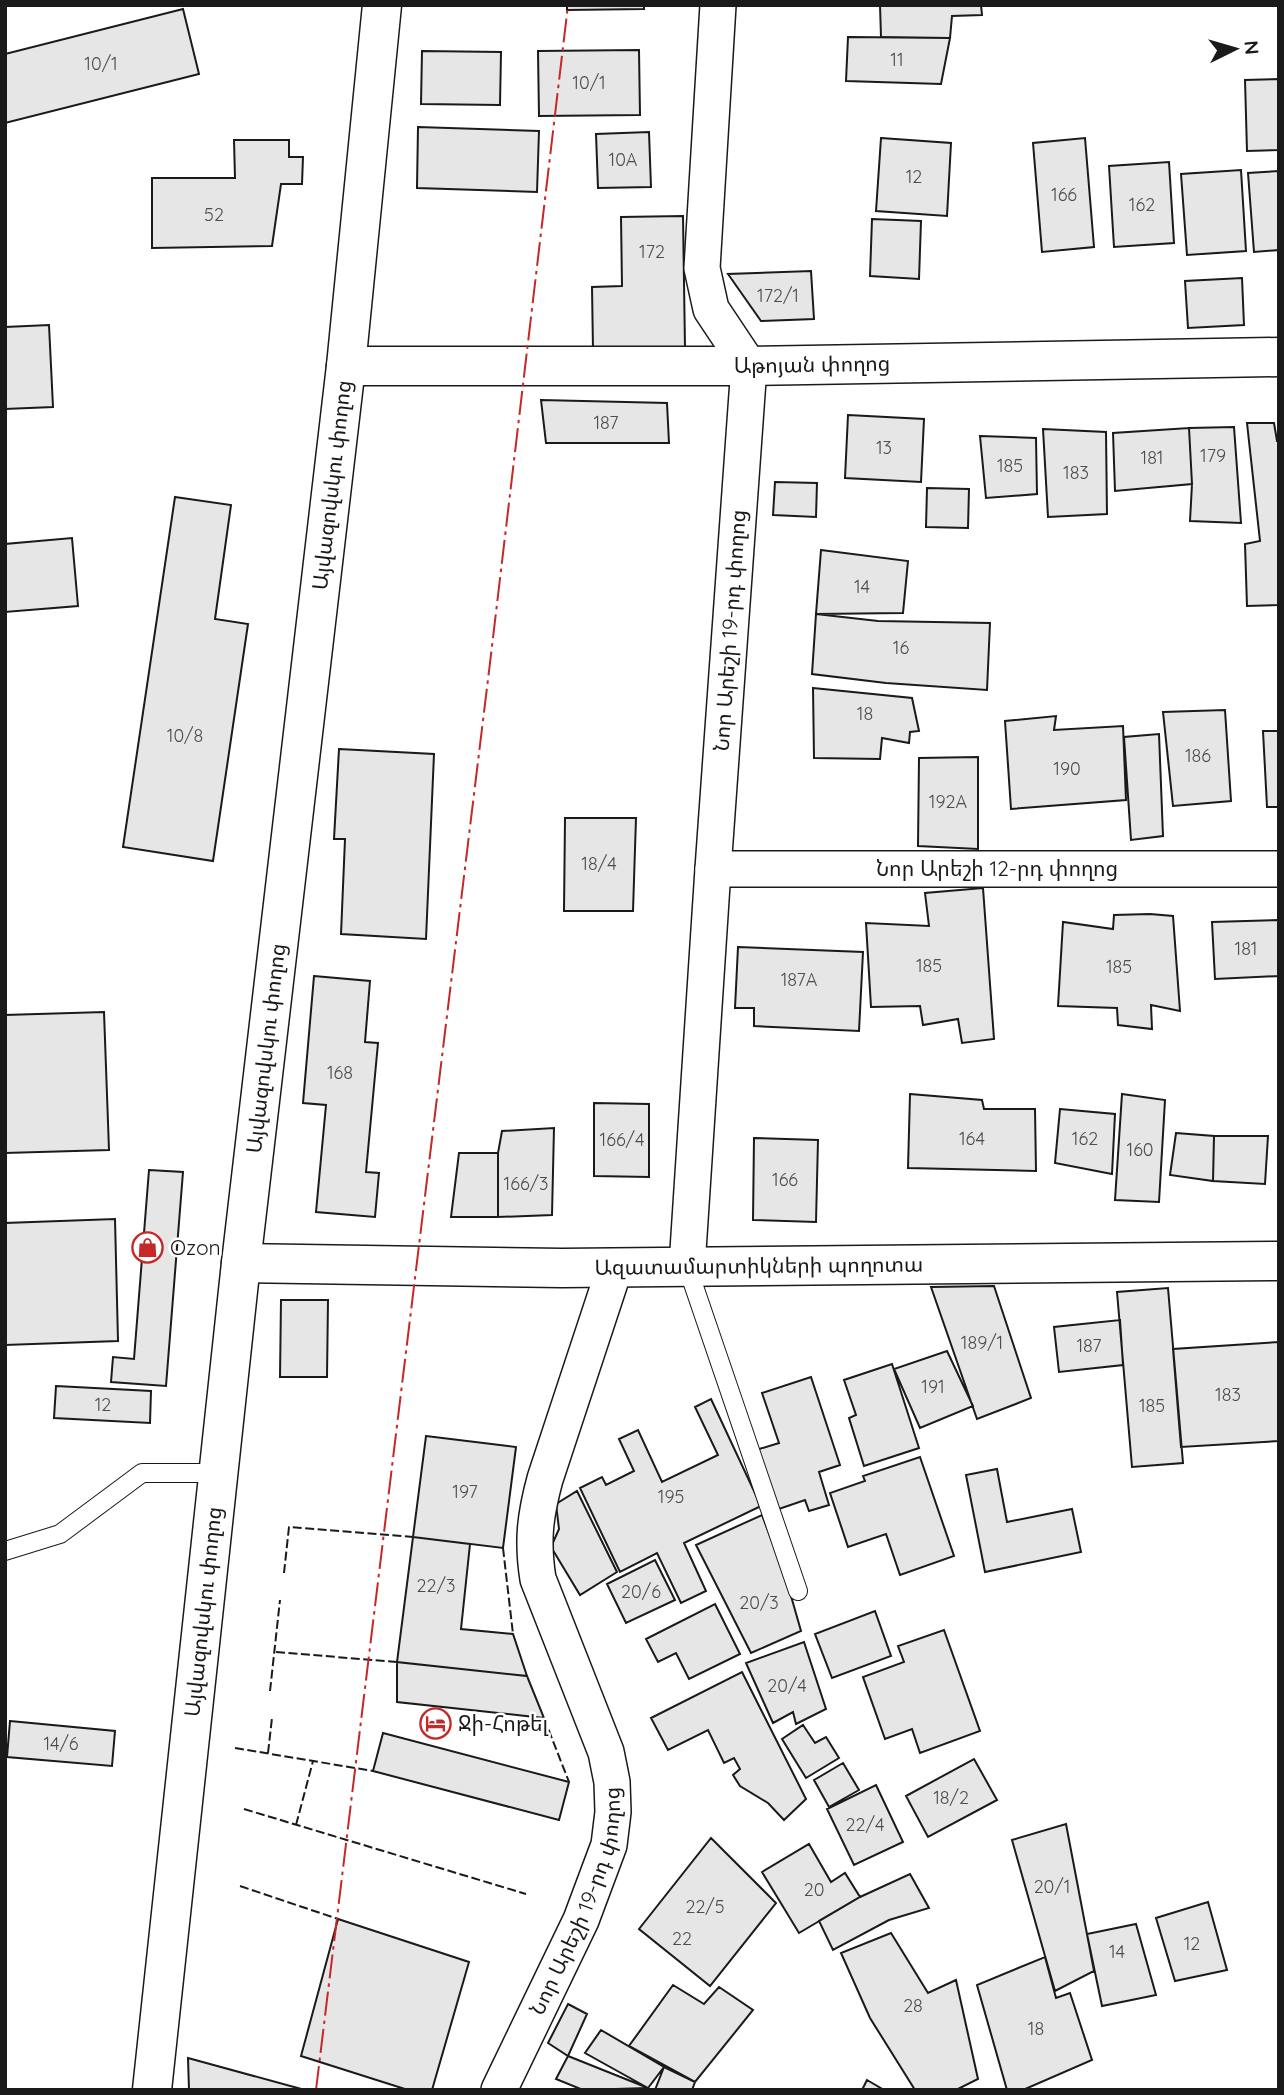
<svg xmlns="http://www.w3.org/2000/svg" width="1284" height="2095" viewBox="0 0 1284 2095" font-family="Quicksand,'Noto Sans Armenian',sans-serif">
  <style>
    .building { fill: #e6e6e6; stroke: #1a1a1a; stroke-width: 2 }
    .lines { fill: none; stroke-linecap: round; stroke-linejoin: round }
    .lane-casing { stroke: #1a1a1a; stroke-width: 20 }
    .street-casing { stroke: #1a1a1a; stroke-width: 38 }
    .secondary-casing { stroke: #1a1a1a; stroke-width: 41 }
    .lane { stroke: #fff; stroke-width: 18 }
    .street { stroke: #fff; stroke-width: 35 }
    .secondary { stroke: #fff; stroke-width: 38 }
    .fence { stroke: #1a1a1a; stroke-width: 2; stroke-dasharray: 9 3.5; stroke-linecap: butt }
    .power { stroke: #c62828; stroke-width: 2; stroke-dasharray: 24 5 3.5 5; stroke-linecap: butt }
    .labels { text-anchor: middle; stroke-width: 5; stroke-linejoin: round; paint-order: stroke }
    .number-label { font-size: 18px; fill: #4d4d4d }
    .street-label { font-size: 21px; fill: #1a1a1a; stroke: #fff }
    .poi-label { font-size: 21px; fill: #1a1a1a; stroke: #fff; text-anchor: start }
  </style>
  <rect width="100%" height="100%" fill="#fff"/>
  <path class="building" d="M 567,5 L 644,5 L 644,9 L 567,10 Z
    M 880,5 L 981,5 L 982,15 L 952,16 L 950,38 L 881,37 Z
    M 183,9 L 199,74 L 5,123 L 5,54 Z
    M 848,37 L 950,38 L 941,84 L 846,81 Z
    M 639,50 L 640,115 L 539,116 L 538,51 Z
    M 422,51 L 501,52 L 500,105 L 421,104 Z
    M 1279,79 L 1279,150 L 1247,151 L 1245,80 Z
    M 418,127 L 539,131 L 537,192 L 417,188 Z
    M 649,132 L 651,187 L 598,188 L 596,134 Z
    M 881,138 L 951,143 L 947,216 L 876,211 Z
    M 1085,138 L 1094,247 L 1042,252 L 1033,143 Z
    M 234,140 L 289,140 L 289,157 L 303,157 L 302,184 L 281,184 L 272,246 L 152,248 L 152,178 L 235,178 Z
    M 1169,162 L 1174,243 L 1114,247 L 1109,166 Z
    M 1241,170 L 1246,251 L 1187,255 L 1181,174 Z
    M 1279,171 L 1279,250 L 1254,252 L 1248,173 Z
    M 683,216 L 685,348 L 593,350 L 592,287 L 622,286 L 621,217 Z
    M 872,219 L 921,221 L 919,279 L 870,276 Z
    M 811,271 L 814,319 L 761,321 L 728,274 Z
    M 1242,278 L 1244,325 L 1188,328 L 1185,281 Z
    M 49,325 L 53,407 L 5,409 L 5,327 Z
    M 541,400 L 667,403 L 669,443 L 546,443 Z
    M 848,415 L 924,419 L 921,482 L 845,478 Z
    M 1247,423 L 1274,423 L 1277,441 L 1279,441 L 1279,605 L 1247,606 L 1245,544 L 1260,541 Z
    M 1234,427 L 1241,523 L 1190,521 L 1192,484 L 1189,428 Z
    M 1189,428 L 1192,484 L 1115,491 L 1113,433 Z
    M 1043,429 L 1106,432 L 1107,514 L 1048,517 Z
    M 980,436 L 1036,438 L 1037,494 L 986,498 Z
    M 775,482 L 817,483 L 816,517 L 773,515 Z
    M 927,488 L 969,489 L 968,528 L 926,527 Z
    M 175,497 L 231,505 L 215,619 L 248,624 L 213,861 L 123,847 Z
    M 72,538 L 78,606 L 5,612 L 5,544 Z
    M 821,550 L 908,561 L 903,613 L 816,614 Z
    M 816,614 L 878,621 L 990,623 L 987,690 L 886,683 L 812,674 Z
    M 813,688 L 912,698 L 919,731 L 910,732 L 909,743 L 882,738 L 880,759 L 814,758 Z
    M 1225,710 L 1231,801 L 1173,806 L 1163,712 Z
    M 1056,716 L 1054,730 L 1123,726 L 1126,800 L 1011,809 L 1005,721 Z
    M 1263,731 L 1279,731 L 1279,807 L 1267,807 Z
    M 1159,734 L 1163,836 L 1131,840 L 1124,737 Z
    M 339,749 L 434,754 L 426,939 L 341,934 L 345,839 L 334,839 Z
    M 978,757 L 978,849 L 918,846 L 919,758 Z
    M 565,818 L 636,818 L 633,911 L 564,911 Z
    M 983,888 L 994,1039 L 962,1043 L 958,1019 L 923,1025 L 920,1006 L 871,1007 L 866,923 L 929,926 L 925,893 Z
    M 1150,914 L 1173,916 L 1180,1011 L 1151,1005 L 1152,1029 L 1118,1025 L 1117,1008 L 1058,1006 L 1063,922 L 1113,929 L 1114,915 Z
    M 1279,920 L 1279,976 L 1215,979 L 1212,922 Z
    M 738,947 L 863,952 L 859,1031 L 754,1026 L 754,1008 L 735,1008 Z
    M 314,976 L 370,981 L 365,1042 L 378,1043 L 366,1172 L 379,1173 L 375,1217 L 316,1212 L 326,1105 L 303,1103 Z
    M 104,1012 L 109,1150 L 5,1153 L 5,1015 Z
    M 910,1094 L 982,1100 L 984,1109 L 1035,1109 L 1036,1171 L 908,1168 Z
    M 1122,1094 L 1165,1100 L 1159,1202 L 1115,1200 Z
    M 594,1103 L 649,1104 L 649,1177 L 594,1176 Z
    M 1060,1109 L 1115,1114 L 1112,1174 L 1055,1163 Z
    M 554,1128 L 552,1215 L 498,1217 L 498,1153 L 502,1131 Z
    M 1176,1133 L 1214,1136 L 1213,1181 L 1170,1175 Z
    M 1214,1136 L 1268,1136 L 1265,1184 L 1213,1181 Z
    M 754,1138 L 818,1140 L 816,1222 L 753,1220 Z
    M 459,1153 L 498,1153 L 498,1217 L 451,1217 Z
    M 149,1170 L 183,1172 L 166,1386 L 111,1382 L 113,1357 L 134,1359 Z
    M 115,1219 L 118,1341 L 5,1345 L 5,1223 Z
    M 994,1286 L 1031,1398 L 977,1419 L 931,1287 Z
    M 1168,1288 L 1183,1463 L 1132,1467 L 1117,1292 Z
    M 281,1300 L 328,1300 L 327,1377 L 280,1377 Z
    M 1120,1320 L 1123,1365 L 1059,1372 L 1054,1327 Z
    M 1279,1342 L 1279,1441 L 1181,1447 L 1173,1349 Z
    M 947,1351 L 973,1406 L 920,1428 L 894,1369 Z
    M 892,1364 L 919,1448 L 864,1466 L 849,1418 L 856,1415 L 844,1380 Z
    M 811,1377 L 840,1465 L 819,1472 L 829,1505 L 809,1511 L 805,1500 L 776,1510 L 756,1450 L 779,1443 L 762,1393 Z
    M 56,1386 L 151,1391 L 150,1423 L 54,1418 Z
    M 711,1399 L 761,1506 L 684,1543 L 706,1591 L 681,1603 L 657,1553 L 620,1572 L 580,1488 L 602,1477 L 606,1485 L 634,1471 L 619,1439 L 638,1430 L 662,1482 L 718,1455 L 695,1407 Z
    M 426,1436 L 516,1447 L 503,1548 L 413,1537 Z
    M 920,1457 L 954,1556 L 900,1575 L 886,1534 L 848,1547 L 830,1493 L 865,1481 L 863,1476 Z
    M 997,1469 L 1007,1522 L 1072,1509 L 1081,1552 L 985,1572 L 966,1475 Z
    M 577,1491 L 617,1572 L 580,1595 L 551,1547 L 559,1529 L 556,1504 Z
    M 762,1515 L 785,1575 L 801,1631 L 751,1653 L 696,1545 Z
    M 413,1537 L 470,1544 L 461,1629 L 513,1634 L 527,1676 L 397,1662 Z
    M 655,1560 L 675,1600 L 626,1623 L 607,1584 Z
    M 715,1604 L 740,1654 L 689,1679 L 676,1653 L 658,1662 L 646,1639 Z
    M 875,1611 L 891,1656 L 832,1678 L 815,1634 Z
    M 944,1630 L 980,1731 L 920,1753 L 912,1729 L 885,1739 L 863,1677 L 904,1662 L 898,1646 Z
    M 804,1642 L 826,1709 L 796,1724 L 793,1712 L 773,1723 L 746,1663 Z
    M 397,1662 L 527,1676 L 544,1718 L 397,1702 Z
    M 742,1672 L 806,1799 L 784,1820 L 768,1803 L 740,1786 L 733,1775 L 740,1769 L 734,1758 L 724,1763 L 708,1730 L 668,1750 L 651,1718 Z
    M 10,1721 L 115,1731 L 112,1766 L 7,1757 Z
    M 803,1725 L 815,1743 L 826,1737 L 839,1758 L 806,1778 L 782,1739 Z
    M 383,1733 L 569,1782 L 559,1820 L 373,1771 Z
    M 974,1759 L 997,1800 L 928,1837 L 906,1796 Z
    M 843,1763 L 859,1790 L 829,1807 L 814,1780 Z
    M 876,1785 L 903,1842 L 854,1865 L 827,1809 Z
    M 1066,1824 L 1094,1971 L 1055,1991 L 1012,1840 Z
    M 711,1838 L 776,1903 L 710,1986 L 639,1929 Z
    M 809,1844 L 831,1882 L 845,1873 L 860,1897 L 799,1933 L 762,1872 Z
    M 910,1874 L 929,1908 L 889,1920 L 833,1950 L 819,1921 L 860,1897 Z
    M 1208,1902 L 1227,1970 L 1175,1981 L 1156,1918 Z
    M 338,1919 L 469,1962 L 432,2090 L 408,2090 L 301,2056 Z
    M 1136,1924 L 1156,1995 L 1102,2006 L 1087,1934 Z
    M 891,1933 L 928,1993 L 956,1980 L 978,2079 L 956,2090 L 915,2090 L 870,2018 L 841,1953 Z
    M 1045,1957 L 1056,1998 L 1070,1993 L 1092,2060 L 1023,2090 L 1007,2090 L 977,1985 Z
    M 673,1985 L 704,2004 L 719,1987 L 753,2010 L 695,2082 L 629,2046 Z
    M 568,2004 L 587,2014 L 568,2056 L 548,2043 Z
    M 601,2030 L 664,2067 L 648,2088 L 585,2053 Z
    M 568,2056 L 648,2088 L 583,2090 L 556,2079 Z
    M 188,2058 L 305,2090 L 189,2090 Z
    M 664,2067 L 695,2082 L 692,2090 L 655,2090 Z
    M 867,2080 L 884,2090 L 862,2090 Z"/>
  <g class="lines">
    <defs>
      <path id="lane" d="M 687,1266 L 798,1591
        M 5,1551 L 60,1534 L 142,1473 L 218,1473"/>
      <g id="street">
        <path id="s1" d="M 713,869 L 1279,869"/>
        <path id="s2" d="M 687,1266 L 713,869 L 749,366 L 711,309 L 702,268 L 718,5"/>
        <path id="s3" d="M 499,2090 L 581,1920 L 609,1845 L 613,1812 L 612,1782 L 606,1752 L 538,1579 C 532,1541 535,1516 545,1479 L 615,1267"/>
      </g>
      <g id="secondary">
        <path id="s4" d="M 346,366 L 749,366 L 1279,357"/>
        <path id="s5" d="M 241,1263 L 562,1268 L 1279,1261"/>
        <path id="s6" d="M 152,2090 L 241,1263 L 346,366 L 382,5"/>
      </g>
    </defs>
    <use href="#lane" class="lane-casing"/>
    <use href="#street" class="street-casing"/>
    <use href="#secondary" class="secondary-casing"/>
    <use href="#lane" class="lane"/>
    <use href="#street" class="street"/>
    <use href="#secondary" class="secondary"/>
    <path class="fence" d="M 503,1548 L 513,1634
      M 284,1573 L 289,1527 L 413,1537
      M 276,1652 L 397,1662
      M 270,1691 L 280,1600
      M 544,1718 L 569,1782
      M 235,1748 L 373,1771
      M 268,1753 L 272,1718
      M 244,1809 L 526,1894
      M 296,1825 L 313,1761
      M 240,1886 L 338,1919"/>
    <path class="power" d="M 316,2090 L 490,663 L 568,5"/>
  </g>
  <defs>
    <symbol id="shop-ring" viewBox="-11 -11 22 22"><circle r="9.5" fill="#fff" stroke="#c62828" stroke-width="1.5"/><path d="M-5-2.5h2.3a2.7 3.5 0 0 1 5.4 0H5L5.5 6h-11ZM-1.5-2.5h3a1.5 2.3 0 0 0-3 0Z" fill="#c62828"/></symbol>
    <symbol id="hotel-ring" viewBox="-11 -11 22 22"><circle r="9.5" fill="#fff" stroke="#c62828" stroke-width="1.5"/><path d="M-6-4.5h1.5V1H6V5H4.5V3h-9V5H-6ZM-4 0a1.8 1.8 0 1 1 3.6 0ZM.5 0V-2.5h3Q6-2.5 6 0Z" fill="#c62828"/></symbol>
  </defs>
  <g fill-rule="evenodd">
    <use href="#shop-ring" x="130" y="1230" width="35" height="35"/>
    <use href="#hotel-ring" x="418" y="1706" width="35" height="35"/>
  </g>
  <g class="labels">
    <g class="number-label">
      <text x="897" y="66">11</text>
      <text x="101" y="70">10/1</text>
      <text x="589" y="89">10/1</text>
      <text x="623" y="166">10A</text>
      <text x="914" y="183">12</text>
      <text x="1064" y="201">166</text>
      <text x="1142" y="211">162</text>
      <text x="214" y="221">52</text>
      <text x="652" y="258">172</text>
      <text x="778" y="302">172/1</text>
      <text x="606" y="429">187</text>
      <text x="884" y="454">13</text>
      <text x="1213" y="462">179</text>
      <text x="1152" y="464">181</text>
      <text x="1010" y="472">185</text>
      <text x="1076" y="479">183</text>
      <text x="862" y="593">14</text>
      <text x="901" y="654">16</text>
      <text x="865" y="720">18</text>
      <text x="185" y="742">10/8</text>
      <text x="1198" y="762">186</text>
      <text x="1067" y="775">190</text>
      <text x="948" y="808">192A</text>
      <text x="599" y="870">18/4</text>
      <text x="1246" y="955">181</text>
      <text x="929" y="972">185</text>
      <text x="1119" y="973">185</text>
      <text x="799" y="986">187A</text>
      <text x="340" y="1079">168</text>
      <text x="972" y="1145">164</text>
      <text x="1085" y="1145">162</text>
      <text x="622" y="1146">166/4</text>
      <text x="1140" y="1156">160</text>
      <text x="785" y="1186">166</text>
      <text x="526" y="1190">166/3</text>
      <text x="982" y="1349">189/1</text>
      <text x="1089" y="1352">187</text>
      <text x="933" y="1393">191</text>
      <text x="1228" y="1401">183</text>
      <text x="103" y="1411">12</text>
      <text x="1152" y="1412">185</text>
      <text x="465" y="1498">197</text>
      <text x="671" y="1503">195</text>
      <text x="436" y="1592">22/3</text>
      <text x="641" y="1598">20/6</text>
      <text x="759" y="1609">20/3</text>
      <text x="787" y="1692">20/4</text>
      <text x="61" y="1750">14/6</text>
      <text x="951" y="1804">18/2</text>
      <text x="865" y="1831">22/4</text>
      <text x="1052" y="1893">20/1</text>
      <text x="814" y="1896">20</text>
      <text x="705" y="1913">22/5</text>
      <text x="682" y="1945">22</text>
      <text x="1192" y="1950">12</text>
      <text x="1117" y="1958">14</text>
      <text x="913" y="2012">28</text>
      <text x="1036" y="2035">18</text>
    </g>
    <g class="street-label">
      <text dy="7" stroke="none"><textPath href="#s4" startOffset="466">Աթոյան փողոց</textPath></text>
      <text dy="7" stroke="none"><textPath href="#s6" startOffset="1615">Այվազովսկու փողոց</textPath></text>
      <text dy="7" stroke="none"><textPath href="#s2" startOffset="637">Նոր Արեշի 19-րդ փողոց</textPath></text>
      <text dy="7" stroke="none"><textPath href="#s1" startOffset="284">Նոր Արեշի 12-րդ փողոց</textPath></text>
      <text dy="7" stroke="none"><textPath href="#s6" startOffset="1048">Այվազովսկու փողոց</textPath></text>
      <text dy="7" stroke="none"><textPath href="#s5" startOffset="518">Ազատամարտիկների պողոտա</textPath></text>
      <text dy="7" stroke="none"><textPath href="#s6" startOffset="481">Այվազովսկու փողոց</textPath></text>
      <text dy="7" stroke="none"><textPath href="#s3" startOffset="206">Նոր Արեշի 19-րդ փողոց</textPath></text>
    </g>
    <g class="poi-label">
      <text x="170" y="1255">Ozon</text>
      <text x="458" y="1731">Ջի-Հոթել</text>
    </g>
  </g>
  <rect width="1284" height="2095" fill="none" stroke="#1a1a1a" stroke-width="14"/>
  <g transform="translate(1235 49) rotate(85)" stroke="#ffffff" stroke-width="5" paint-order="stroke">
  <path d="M0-5L12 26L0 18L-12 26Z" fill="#1a1a1a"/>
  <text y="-10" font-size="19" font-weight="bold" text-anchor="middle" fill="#1a1a1a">N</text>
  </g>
</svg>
